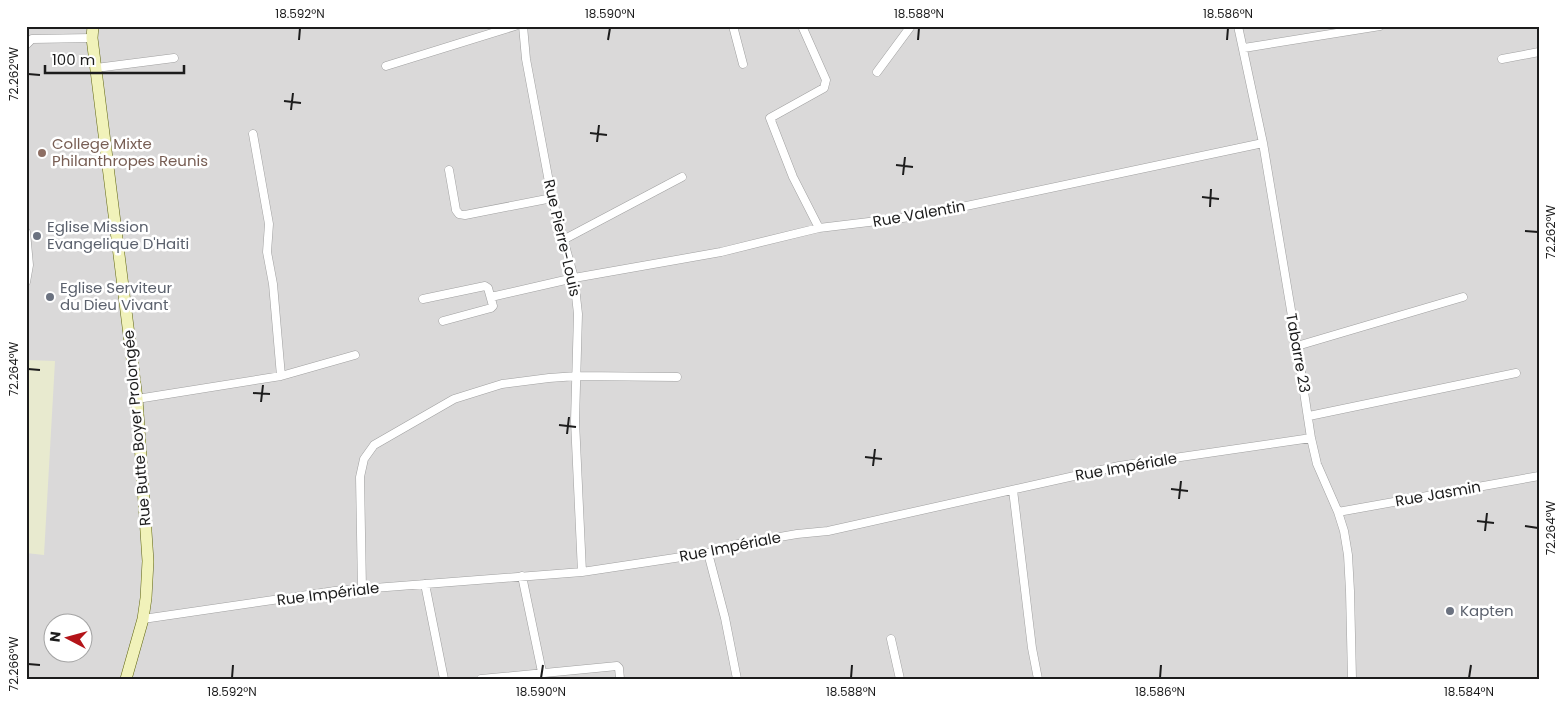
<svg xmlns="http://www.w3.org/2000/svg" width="1565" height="705" viewBox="0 0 1565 705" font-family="Poppins,sans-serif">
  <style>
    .residential { fill: #dad9d9; fill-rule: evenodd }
    .farmland { fill: #e8eacf }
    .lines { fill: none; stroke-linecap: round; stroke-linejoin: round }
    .street-casing { stroke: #a0a0a0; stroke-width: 9 }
    .secondary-casing { stroke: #60660f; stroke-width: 12 }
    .street { stroke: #fff; stroke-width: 8 }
    .secondary { stroke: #f1f2ba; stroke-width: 11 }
    .ticks { fill: none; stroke: #1c1c1c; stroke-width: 2 }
    .education-dot { fill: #8d6e63; stroke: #fff; stroke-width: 2 }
    .worship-dot { fill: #6b7280; stroke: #fff; stroke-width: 2 }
    .labels { text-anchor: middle; stroke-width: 5; stroke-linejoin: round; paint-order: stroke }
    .education-label { font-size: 15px; fill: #785e54; stroke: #fff; text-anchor: start }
    .street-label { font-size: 15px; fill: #1c1c1c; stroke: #fff }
    .worship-label { font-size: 15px; fill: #5b616d; stroke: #fff; text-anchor: start }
    .neatline { fill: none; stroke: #1c1c1c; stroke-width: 2 }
    .ticks-label { font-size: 12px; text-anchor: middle; fill: #1c1c1c }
  </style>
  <rect width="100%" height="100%" fill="#ece9e2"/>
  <path class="residential" d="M 26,26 L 1539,26 L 1539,679 L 26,679 ZM 52,622 L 82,622 L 82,652 L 52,652 Z"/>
  <path class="farmland" d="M 26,360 L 55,361 L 44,555 L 26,553 Z"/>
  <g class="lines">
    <defs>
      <path id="street" d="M 523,26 L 526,59 L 552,198 L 574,278 L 578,314 L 575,421 L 582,572
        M 733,26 L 743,64
        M 802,26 L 826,80 L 824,88 L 770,118 L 793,177 L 819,228
        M 1238,26 L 1263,143 L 1297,346 L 1311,438 L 1317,464 L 1338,512 L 1344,531 L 1348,555 L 1350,591 L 1352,679
        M 26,45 L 32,39 L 92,38
        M 1244,48 L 1380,26
        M 1502,59 L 1539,52
        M 386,66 L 515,26
        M 96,68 L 174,58
        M 877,72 L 911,26
        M 253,134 L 269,224 L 267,252 L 273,284 L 281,376
        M 449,170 L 456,210 L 459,214 L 465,215 L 552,198
        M 26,232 L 29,265 L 26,282
        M 563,240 L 682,177
        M 491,297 L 574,278 L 721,252 L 819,228 L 919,216 L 1263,143
        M 423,299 L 485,286 L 488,288 L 493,306 L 491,308 L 443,321
        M 1297,346 L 1463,297
        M 137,399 L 281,376 L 355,355
        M 1309,416 L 1516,373
        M 1013,490 L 1032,648 L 1038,679
        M 1338,512 L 1539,476
        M 708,553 L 725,618 L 737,679
        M 522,576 L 542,672
        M 425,584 L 444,679
        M 362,589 L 360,477 L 364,459 L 374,445 L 454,399 L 502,384 L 549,378 L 577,376 L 677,377
        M 143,619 L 335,591 L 582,572 L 708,553 L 733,545 L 797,534 L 828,531 L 1119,466 L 1311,438
        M 891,639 L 900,679
        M 481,679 L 617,666 L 619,668 L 620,679"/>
      <path id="secondary" d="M 93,26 L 92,38 L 137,399 L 148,561 L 146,598 L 143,619 L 126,679"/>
    </defs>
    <use href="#street" class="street-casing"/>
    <use href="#secondary" class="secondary-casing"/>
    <use href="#street" class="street"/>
    <use href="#secondary" class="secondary"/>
  </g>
  <path class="ticks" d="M 299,40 L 300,28M 608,40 L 610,28M 918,40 L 919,28M 1227,40 L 1228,28M 28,74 L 40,75M 284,101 L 301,103M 291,110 L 293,93M 590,133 L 607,135M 597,142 L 599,125M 896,165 L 913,167M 903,175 L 905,157M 1202,197 L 1219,199M 1210,207 L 1211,189M 1525,231 L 1538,232M 28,369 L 40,370M 253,393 L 270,394M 261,402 L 263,385M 559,425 L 576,427M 567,434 L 569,417M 865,457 L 882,459M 873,466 L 875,449M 1171,489 L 1188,491M 1179,499 L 1181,481M 1477,521 L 1494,523M 1525,526 L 1538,528M 1485,531 L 1487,513M 28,664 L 40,665M 232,678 L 233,665M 541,678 L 543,665M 851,678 L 852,665M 1160,678 L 1161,665M 1469,678 L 1471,665"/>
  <circle class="education-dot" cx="42" cy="153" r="5"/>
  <g class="worship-dot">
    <circle cx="37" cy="236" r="5"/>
    <circle cx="50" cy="297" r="5"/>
    <circle cx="1450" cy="611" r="5"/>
  </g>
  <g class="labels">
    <g class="education-label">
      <text x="52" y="149">College Mixte<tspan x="52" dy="17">Philanthropes Reunis</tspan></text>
    </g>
    <g class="street-label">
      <text transform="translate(919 214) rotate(-10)" y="5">Rue Valentin</text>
      <text transform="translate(562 238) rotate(77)" y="5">Rue Pierre-Louis</text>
      <text transform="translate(1298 353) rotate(80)" y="5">Tabarre 23</text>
      <text transform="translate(137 428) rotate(-95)" y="5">Rue Butte Boyer Prolongée</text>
      <text transform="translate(1126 467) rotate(-10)" y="5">Rue Impériale</text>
      <text transform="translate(1438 494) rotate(-10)" y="5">Rue Jasmin</text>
      <text transform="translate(730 547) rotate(-11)" y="5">Rue Impériale</text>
      <text transform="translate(328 594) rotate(-7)" y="5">Rue Impériale</text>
    </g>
    <g class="worship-label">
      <text x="47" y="232">Eglise Mission<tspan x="47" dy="17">Evangelique D'Haiti</tspan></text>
      <text x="60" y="293">Eglise Serviteur<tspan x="60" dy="17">du Dieu Vivant</tspan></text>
      <text x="1460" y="616">Kapten</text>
    </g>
  </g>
  <rect width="1565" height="705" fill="none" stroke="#ffffff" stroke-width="55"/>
  <g transform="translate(68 638) rotate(276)"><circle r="24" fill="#ffffff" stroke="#a4a4a4"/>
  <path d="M0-4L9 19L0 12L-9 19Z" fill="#b41419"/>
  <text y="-8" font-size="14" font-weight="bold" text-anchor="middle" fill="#1c1c1c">N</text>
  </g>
  <path d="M45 65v8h139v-8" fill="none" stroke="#1c1c1c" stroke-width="2.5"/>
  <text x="52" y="65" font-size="15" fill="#1c1c1c" stroke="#ffffff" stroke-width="4" paint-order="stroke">100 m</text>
  <rect x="28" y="28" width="1510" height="650" class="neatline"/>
  <g class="ticks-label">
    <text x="300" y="18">18.592°N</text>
    <text x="610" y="18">18.590°N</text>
    <text x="919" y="18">18.588°N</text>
    <text x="1228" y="18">18.586°N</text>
    <text transform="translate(14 74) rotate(-90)" y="4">72.262°W</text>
    <text transform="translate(1551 232) rotate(-90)" y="4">72.262°W</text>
    <text transform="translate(14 369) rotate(-90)" y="4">72.264°W</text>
    <text transform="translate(1551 528) rotate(-90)" y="4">72.264°W</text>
    <text transform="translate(14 664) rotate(-90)" y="4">72.266°W</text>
    <text x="232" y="696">18.592°N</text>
    <text x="541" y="696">18.590°N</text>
    <text x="851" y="696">18.588°N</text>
    <text x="1160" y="696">18.586°N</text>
    <text x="1469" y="696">18.584°N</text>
  </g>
</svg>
